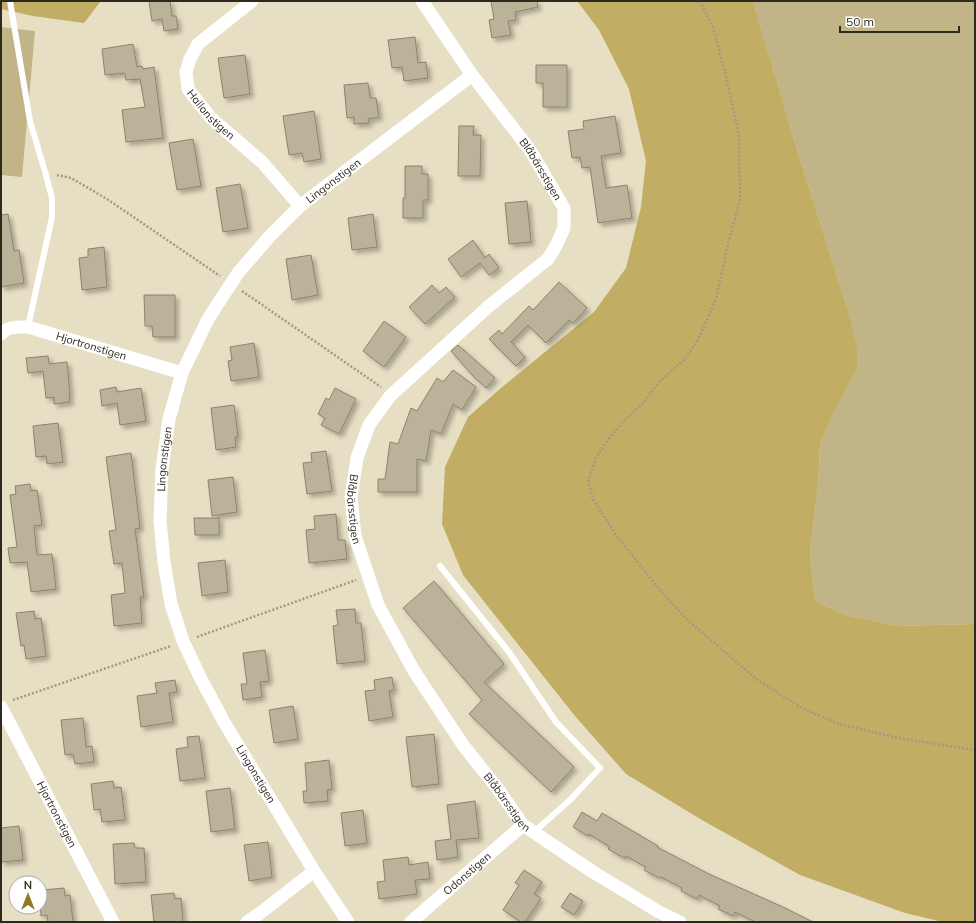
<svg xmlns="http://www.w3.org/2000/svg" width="976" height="923" viewBox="0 0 976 923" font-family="Mulish,sans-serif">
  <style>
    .green { fill: #c1b487 }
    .forest { fill: #c1ad64 }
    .building { fill: #bab399; stroke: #8b846b; filter: url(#shadow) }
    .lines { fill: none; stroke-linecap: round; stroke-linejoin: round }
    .path { stroke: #a09a85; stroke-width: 2.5; stroke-dasharray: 2 2; stroke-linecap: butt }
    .service { stroke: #fff; stroke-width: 6 }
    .minor { stroke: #fff; stroke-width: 13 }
    .labels { text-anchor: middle; stroke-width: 4; stroke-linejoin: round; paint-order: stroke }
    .street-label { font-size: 11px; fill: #2c291f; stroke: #fff }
  </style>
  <defs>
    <filter id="shadow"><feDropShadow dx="3.5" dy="3.5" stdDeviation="2" flood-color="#0004"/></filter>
  </defs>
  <rect width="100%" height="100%" fill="#e7dfc4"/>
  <path class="green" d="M 753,1 L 975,1 L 975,624 L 897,626 L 846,615 L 815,601 L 810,553 L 818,484 L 820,445 L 831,418 L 857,369 L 857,346 L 852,323 L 799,156 Z
    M 1,27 L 35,31 L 22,177 L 1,175 Z"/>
  <path class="forest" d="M 1,1 L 101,1 L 84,23 L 33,16 L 1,9 Z
    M 577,1 L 753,1 L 799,156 L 852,323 L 857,346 L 857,369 L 831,418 L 820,445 L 818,484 L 810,553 L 815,601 L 846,615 L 897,626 L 975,624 L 975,922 L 943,922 L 905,913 L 800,875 L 702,820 L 626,774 L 575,716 L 463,575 L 442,524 L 445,467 L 468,417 L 501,388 L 594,312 L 626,268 L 641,207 L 646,161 L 629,89 L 599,30 Z"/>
  <path class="building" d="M 149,1 L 170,1 L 172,16 L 176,16 L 178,29 L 164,31 L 162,19 L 152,21 Z
    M 491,1 L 537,1 L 538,7 L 515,12 L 516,20 L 508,21 L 511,35 L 492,38 L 489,20 L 494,19 Z
    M 415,37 L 418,63 L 426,62 L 428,78 L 404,81 L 402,67 L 392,68 L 388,40 Z
    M 133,44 L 137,67 L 142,66 L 143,69 L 154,67 L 163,138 L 126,142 L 122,110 L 145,107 L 140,79 L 126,80 L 125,73 L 105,75 L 102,49 Z
    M 245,55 L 250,94 L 224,98 L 218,58 Z
    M 536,65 L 567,65 L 567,107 L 543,107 L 543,83 L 536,83 Z
    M 368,83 L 370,98 L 376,98 L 379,117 L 368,119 L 369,123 L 354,124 L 354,117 L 347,118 L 344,85 Z
    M 314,111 L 321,159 L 304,162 L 302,153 L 289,155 L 283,116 Z
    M 615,116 L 621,153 L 601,156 L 606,188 L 627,185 L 632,218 L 598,223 L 590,167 L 582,168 L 580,157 L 572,158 L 568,131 L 584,129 L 583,121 Z
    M 459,126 L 474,126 L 473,135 L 481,135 L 480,176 L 458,176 Z
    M 193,139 L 201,186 L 177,190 L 169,143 Z
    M 405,166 L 422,166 L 422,174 L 428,174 L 428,200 L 423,200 L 423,218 L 403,218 L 403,198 L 405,198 Z
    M 240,184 L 248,228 L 223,232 L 216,188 Z
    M 527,201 L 531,242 L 509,244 L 505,203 Z
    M 8,214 L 14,251 L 19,250 L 24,283 L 1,287 L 1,215 Z
    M 373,214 L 377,247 L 352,250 L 348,218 Z
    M 473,240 L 485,258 L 489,254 L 499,268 L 489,275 L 480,263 L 461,277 L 448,259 Z
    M 104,247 L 107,287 L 82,290 L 79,258 L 88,257 L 88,249 Z
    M 311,255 L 318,295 L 292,300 L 286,259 Z
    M 559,282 L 587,308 L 573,323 L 569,320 L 546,343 L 528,325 L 511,342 L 525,357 L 516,366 L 489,339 L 499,330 L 502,334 L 529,306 L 533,310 Z
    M 432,285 L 439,293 L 446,287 L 455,297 L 425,324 L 409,307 Z
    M 144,295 L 175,295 L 175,337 L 153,337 L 152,326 L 145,326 Z
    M 384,321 L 406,337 L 384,367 L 363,351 Z
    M 254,343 L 259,377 L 231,381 L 228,361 L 232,360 L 230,347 Z
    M 458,345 L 495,378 L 486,388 L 473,376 L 451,351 Z
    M 48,356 L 49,364 L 67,362 L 70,395 L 69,395 L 70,402 L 54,404 L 54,397 L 46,398 L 43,371 L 28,373 L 26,358 Z
    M 453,370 L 476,387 L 462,410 L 453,404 L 441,434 L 431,430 L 426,461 L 417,459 L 417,492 L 378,492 L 378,479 L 385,479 L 390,442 L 398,444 L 411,408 L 417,411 L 437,378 L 443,382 Z
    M 116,387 L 117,392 L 141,388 L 146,421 L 120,425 L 117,403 L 102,406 L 100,390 Z
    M 335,388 L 356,399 L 339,434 L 321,425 L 325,418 L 318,414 L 326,398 L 329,400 Z
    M 234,405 L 238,437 L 235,437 L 236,447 L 216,450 L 211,408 Z
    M 58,423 L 63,462 L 47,464 L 46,456 L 36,457 L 33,426 Z
    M 326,451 L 332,491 L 307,494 L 303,463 L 312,462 L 311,453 Z
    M 131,453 L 140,528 L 135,529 L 144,597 L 140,597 L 142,623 L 114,626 L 111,595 L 125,593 L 122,563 L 114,564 L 109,531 L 116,530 L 106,457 Z
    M 233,477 L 237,512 L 212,516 L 208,480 Z
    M 30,484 L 31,491 L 37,490 L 42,525 L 34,526 L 37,555 L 52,554 L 56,589 L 31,592 L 27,562 L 10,563 L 8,548 L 17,547 L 10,495 L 16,494 L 15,486 Z
    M 336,514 L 338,540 L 345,540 L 347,559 L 309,563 L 306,530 L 315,529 L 314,516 Z
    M 194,518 L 219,518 L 219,535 L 195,535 Z
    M 225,560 L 228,592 L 202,596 L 198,563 Z
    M 434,581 L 504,664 L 484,682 L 574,767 L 551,792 L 469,714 L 482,700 L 403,608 Z
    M 355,609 L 356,623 L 361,623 L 365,661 L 337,664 L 333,626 L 338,625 L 336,610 Z
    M 34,611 L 35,619 L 41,618 L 46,656 L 26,659 L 24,645 L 21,646 L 16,613 Z
    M 265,650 L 269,681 L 260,682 L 262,697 L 243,700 L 241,684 L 247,684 L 243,653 Z
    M 392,677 L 394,690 L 389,691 L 393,717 L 369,721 L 365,691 L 375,690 L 374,680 Z
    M 175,680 L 177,692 L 169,693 L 173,722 L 141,727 L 137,696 L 157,693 L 155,683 Z
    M 293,706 L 298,739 L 274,743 L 269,710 Z
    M 83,718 L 86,747 L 92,746 L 94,762 L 75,764 L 73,754 L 65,755 L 61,720 Z
    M 434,734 L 439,784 L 412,787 L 406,737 Z
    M 199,736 L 205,778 L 180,781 L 176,749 L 188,747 L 187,737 Z
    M 329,760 L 332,789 L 327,790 L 328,801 L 304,803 L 303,791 L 307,791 L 305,763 Z
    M 113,781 L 114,788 L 121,787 L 125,820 L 102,822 L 100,809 L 94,810 L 91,784 Z
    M 230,788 L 235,829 L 211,832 L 206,791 Z
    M 475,801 L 479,838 L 456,840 L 458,857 L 437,860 L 435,841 L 451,839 L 447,805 Z
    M 363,810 L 367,843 L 345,846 L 341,813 Z
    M 582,812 L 597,821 L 602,813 L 658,846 L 657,847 L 709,874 L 783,907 L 813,922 L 755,922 L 735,912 L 733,916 L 718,909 L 720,906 L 699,895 L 697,899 L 681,891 L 682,888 L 661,877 L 659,878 L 644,870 L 646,867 L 626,856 L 624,858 L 608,849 L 610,847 L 589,834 L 588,836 L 573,827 Z
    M 19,826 L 23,860 L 1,862 L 1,828 Z
    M 268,842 L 272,877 L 249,881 L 244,845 Z
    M 134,843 L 135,848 L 144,848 L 146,882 L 115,884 L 113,844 Z
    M 408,857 L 409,865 L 428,862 L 430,879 L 415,880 L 417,894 L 379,899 L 377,882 L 385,881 L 383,860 Z
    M 524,870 L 542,882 L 534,894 L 541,898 L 525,922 L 521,922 L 503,910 L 519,885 L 515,883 Z
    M 64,888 L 65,896 L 70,895 L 73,922 L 48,922 L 47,915 L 41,916 L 40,900 L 43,899 L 42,890 Z
    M 174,893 L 175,899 L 181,898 L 183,922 L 154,922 L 151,895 Z
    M 570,893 L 583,901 L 574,915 L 561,907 Z"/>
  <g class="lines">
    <path class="path" d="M 700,1 L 713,27 L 726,76 L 739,136 L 740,200 L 728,244 L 716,299 L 698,340 L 684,360 L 660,381 L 643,403 L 622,423 L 608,440 L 596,458 L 588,481 L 593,499 L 616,535 L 664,595 L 691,623 L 755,678 L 802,708 L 836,723 L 898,738 L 975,750
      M 57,175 L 71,178 L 107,199 L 220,276
      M 242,291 L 381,387
      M 197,637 L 356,580
      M 13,700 L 171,646"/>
    <path class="service" d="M 10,1 L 30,121 L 46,175 L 52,198 L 52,217 L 28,327
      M 440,566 L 509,652 L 556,722 L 600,768 L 570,800 L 534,832"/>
    <g class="minor">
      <path id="s1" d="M 252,1 L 198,44 L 190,59 L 186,72 L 188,89 L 211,118 L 262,162 L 300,206"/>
      <path id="s2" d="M 422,1 L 472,75 L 530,150 L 564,208 L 564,228 L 556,246 L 548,259 L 489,306 L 390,396 L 369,425 L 357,458 L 351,497 L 355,536 L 378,605 L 414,671 L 463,745 L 498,789 L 523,825 L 593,872 L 659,912 L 680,922"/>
      <path id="s3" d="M 1,334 C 8,326 18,327 28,327 L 182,373"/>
      <path id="s4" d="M 1,707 L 113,922"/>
      <path d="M 247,922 L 259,914 L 314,871"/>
      <path id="s5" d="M 348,922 L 314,871 L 224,722 L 200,677 L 183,641 L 171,604 L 164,562 L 160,521 L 162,469 L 169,419 L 182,373 L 208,319 L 238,273 L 269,237 L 300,206 L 472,75"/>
      <path id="s6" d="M 411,922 L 523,825"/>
    </g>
  </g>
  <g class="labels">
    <g class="street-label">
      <text dy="4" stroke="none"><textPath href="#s1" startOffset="151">Hallonstigen</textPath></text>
      <text dy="4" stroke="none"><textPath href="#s2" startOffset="206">Blåbärsstigen</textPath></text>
      <text dy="4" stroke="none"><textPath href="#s5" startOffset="847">Lingonstigen</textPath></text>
      <text dy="4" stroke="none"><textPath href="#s3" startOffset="95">Hjortronstigen</textPath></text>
      <text dy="4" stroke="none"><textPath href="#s5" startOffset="511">Lingonstigen</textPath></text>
      <text dy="4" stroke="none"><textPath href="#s2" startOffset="638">Blåbärsstigen</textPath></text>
      <text transform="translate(256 774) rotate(59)" y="4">Lingonstigen</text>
      <text dy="4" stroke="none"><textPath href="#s2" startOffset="974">Blåbärsstigen</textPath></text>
      <text dy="4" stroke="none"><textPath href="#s4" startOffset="121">Hjortronstigen</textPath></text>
      <text dy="4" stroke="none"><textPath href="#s6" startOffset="74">Odonstigen</textPath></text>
    </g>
  </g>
  <rect width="976" height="923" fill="none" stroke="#2c291f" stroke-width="4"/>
  <g transform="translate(28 895)"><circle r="19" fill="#ffffff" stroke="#aba9a5"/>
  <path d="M0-3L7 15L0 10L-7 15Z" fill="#927c23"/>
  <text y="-6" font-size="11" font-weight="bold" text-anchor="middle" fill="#2c291f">N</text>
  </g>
  <path d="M840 26v6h119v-6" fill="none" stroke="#2c291f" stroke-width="2"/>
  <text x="846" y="26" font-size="12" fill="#2c291f" stroke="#ffffff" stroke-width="3" paint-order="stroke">50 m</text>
</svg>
